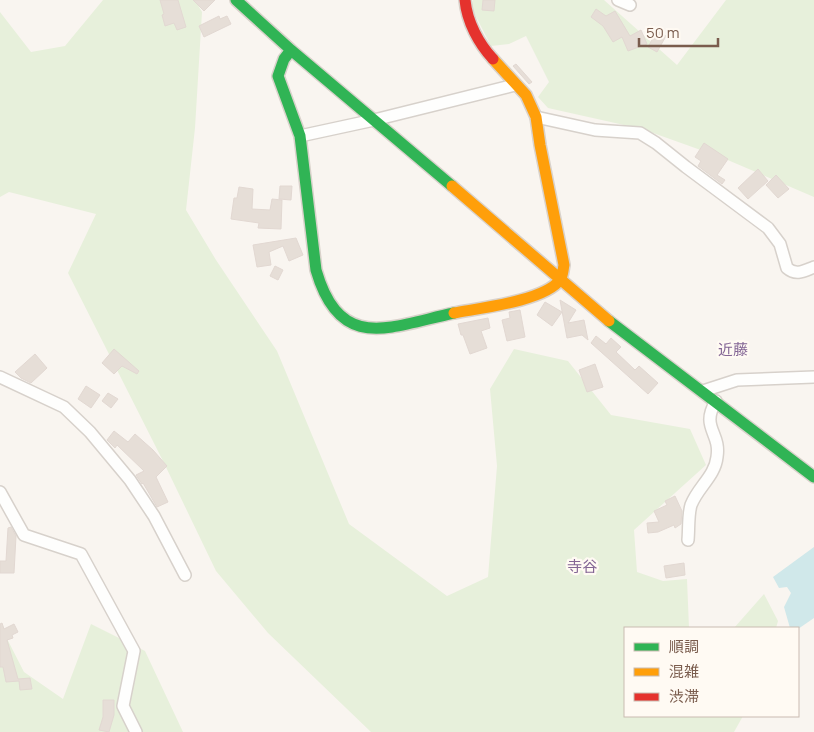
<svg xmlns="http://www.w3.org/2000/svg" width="814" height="732" viewBox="0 0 814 732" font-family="Manrope,'Noto Sans JP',sans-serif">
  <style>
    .green { fill: #e7f0db }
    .water { fill: #d0e8ea }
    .building { fill: #e6ded7; stroke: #e2d8d2 }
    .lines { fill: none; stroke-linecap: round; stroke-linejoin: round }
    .street-casing { stroke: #d7d1cb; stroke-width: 14 }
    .fast-casing { stroke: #d9d2cb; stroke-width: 14 }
    .slow-casing { stroke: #d9d2cb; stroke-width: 14 }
    .jam-casing { stroke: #d9d2cb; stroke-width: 14 }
    .street { stroke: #fefefd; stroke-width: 11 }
    .fast { stroke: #30b455; stroke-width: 11 }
    .slow { stroke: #ff9f0a; stroke-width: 11 }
    .jam { stroke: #e5322d; stroke-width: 11 }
    .labels { text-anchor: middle; stroke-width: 4.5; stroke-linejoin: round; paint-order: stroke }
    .neighbourhood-label { font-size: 15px; fill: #846695; stroke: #fffaf3 }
  </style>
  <rect width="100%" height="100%" fill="#f9f5f0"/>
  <path class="green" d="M 103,0 L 195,0 L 202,12 L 195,128 L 186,210 L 216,260 L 277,351 L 349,524 L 447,596 L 488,577 L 497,466 L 490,389 L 514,349 L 568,361 L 611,415 L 690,429 L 706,465 L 634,530 L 637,572 L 663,581 L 687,579 L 689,628 L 625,628 L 625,716 L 743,716 L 734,732 L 371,732 L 268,633 L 216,571 L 164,463 L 68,273 L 96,214 L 9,192 L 0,197 L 0,12 L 31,52 L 65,46 Z
    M 473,0 L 604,0 L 677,65 L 726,0 L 814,0 L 814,197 L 723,158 L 642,129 L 548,108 L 538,97 L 549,82 L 526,36 L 509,44 L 491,46 L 471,7 Z
    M 764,594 L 778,621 L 776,628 L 734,628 Z
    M 91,624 L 145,651 L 183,732 L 0,732 L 0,625 L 24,672 L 63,699 Z"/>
  <path class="water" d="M 814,547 L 814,618 L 798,629 L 790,628 L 784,607 L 791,593 L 787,587 L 779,588 L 773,577 Z"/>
  <path class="building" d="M 160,0 L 178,0 L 186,27 L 177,30 L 174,23 L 165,26 L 162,15 L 164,14 Z
    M 193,0 L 215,0 L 204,11 Z
    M 483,0 L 495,0 L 494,11 L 482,10 Z
    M 596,9 L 606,16 L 615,11 L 630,36 L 641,30 L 647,44 L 628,51 L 622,37 L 613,42 L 603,26 L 591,17 Z
    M 219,16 L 220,19 L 227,16 L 231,24 L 204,37 L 199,26 Z
    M 657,31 L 666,36 L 657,52 L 648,47 Z
    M 516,64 L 532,82 L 529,84 L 513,66 Z
    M 704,143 L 728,159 L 717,175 L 725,180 L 722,184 L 698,166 L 701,161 L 695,157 Z
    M 758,169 L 768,181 L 748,199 L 738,188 Z
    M 776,175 L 789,189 L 778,198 L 766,185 Z
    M 280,186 L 292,186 L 291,200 L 279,199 Z
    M 239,187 L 253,189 L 252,209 L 270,210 L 272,199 L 282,200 L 281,229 L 258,228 L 259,223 L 231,219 L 234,198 L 237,198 Z
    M 296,238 L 303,255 L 289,261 L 283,246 L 269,252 L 271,265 L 257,267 L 253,245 Z
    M 275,266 L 283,270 L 278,280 L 270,276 Z
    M 560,300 L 576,310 L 568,323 L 584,320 L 588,340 L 582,335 L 567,338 Z
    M 545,302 L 562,312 L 552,326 L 537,315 Z
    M 520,310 L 525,337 L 507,341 L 502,320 L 510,318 L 509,312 Z
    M 488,318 L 490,328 L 481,331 L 487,348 L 470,354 L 463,335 L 461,335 L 458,324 Z
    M 596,336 L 606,344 L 611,338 L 621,347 L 616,352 L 635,370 L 639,366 L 658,383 L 648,394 L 591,343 Z
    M 114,349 L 139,371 L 137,374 L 122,366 L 114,374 L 102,363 Z
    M 35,354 L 47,368 L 31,383 L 21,378 L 15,372 Z
    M 595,364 L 603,387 L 587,392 L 579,370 Z
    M 86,386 L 100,395 L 91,408 L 78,399 Z
    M 108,393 L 118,399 L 111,408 L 102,401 Z
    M 114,431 L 128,442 L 135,434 L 153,450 L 167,466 L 156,477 L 168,502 L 157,507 L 143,483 L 142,484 L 136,475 L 144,471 L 117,445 L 115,448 L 107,440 Z
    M 675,496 L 682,511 L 681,524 L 675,528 L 674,525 L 658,532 L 648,533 L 647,523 L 659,522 L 654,511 L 667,505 L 665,501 Z
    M 11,527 L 16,536 L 14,573 L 0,573 L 0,561 L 6,561 L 8,528 Z
    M 684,563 L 685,575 L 666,578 L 664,566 Z
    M 2,623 L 4,629 L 14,624 L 18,632 L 12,635 L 13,638 L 7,640 L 18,679 L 30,678 L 32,689 L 20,690 L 19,681 L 6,682 L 3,667 L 0,667 L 0,624 Z
    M 103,700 L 114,700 L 114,715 L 109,732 L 99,730 L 103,717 Z"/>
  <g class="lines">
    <defs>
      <path id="street" d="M 618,0 L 630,5
        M 536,117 L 595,130 L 640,133 L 656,143 L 686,167 L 768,228 L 780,244 L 787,268 C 796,276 804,271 814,267
        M 300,136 L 374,120 L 515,85
        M 0,377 L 64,407 L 90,432 L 130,480 L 154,516 L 185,575
        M 703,391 L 737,380 L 814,377
        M 0,492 L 24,535 L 81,554 L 134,651 L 123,706 L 136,732
        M 688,540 C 689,529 688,515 691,505 C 698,487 715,476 717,457 C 721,432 700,428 716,401"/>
      <path id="fast" d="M 236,0 L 291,50 L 452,186
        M 291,50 L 284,59 L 278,76 L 300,136 L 316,270 C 340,353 389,327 454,313
        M 609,321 L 814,477"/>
      <path id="slow" d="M 452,186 L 609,321
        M 454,313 C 480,308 544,301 560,280 C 563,276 563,269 564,265 L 540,145 L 536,117 L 526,95 L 493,59"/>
      <path id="jam" d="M 465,0 C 467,22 479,44 493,59"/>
    </defs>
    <use href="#street" class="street-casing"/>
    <use href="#fast" class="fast-casing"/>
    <use href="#slow" class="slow-casing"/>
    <use href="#jam" class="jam-casing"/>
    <use href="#street" class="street"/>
    <use href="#fast" class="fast"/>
    <use href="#slow" class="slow"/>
    <use href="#jam" class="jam"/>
  </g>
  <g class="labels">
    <g class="neighbourhood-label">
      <text x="733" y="355">近藤</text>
      <text x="582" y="572">寺谷</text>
    </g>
  </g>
  <rect x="624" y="627" width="175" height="90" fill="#fffaf3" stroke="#cabbb1"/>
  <rect x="634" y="643" width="25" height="8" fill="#30b455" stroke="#cabbb1"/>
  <text x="669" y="652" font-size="15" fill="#7a5c4d">順調</text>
  <rect x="634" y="668" width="25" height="8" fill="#ff9f0a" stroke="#cabbb1"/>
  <text x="669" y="677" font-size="15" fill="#7a5c4d">混雑</text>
  <rect x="634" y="693" width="25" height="8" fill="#e5322d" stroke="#cabbb1"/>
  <text x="669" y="702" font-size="15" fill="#7a5c4d">渋滞</text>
  <path d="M639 38v8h79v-8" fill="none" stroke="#7a5c4d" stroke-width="2.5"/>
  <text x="646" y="38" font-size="15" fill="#7a5c4d" stroke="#fffaf3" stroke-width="4" paint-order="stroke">50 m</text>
</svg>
